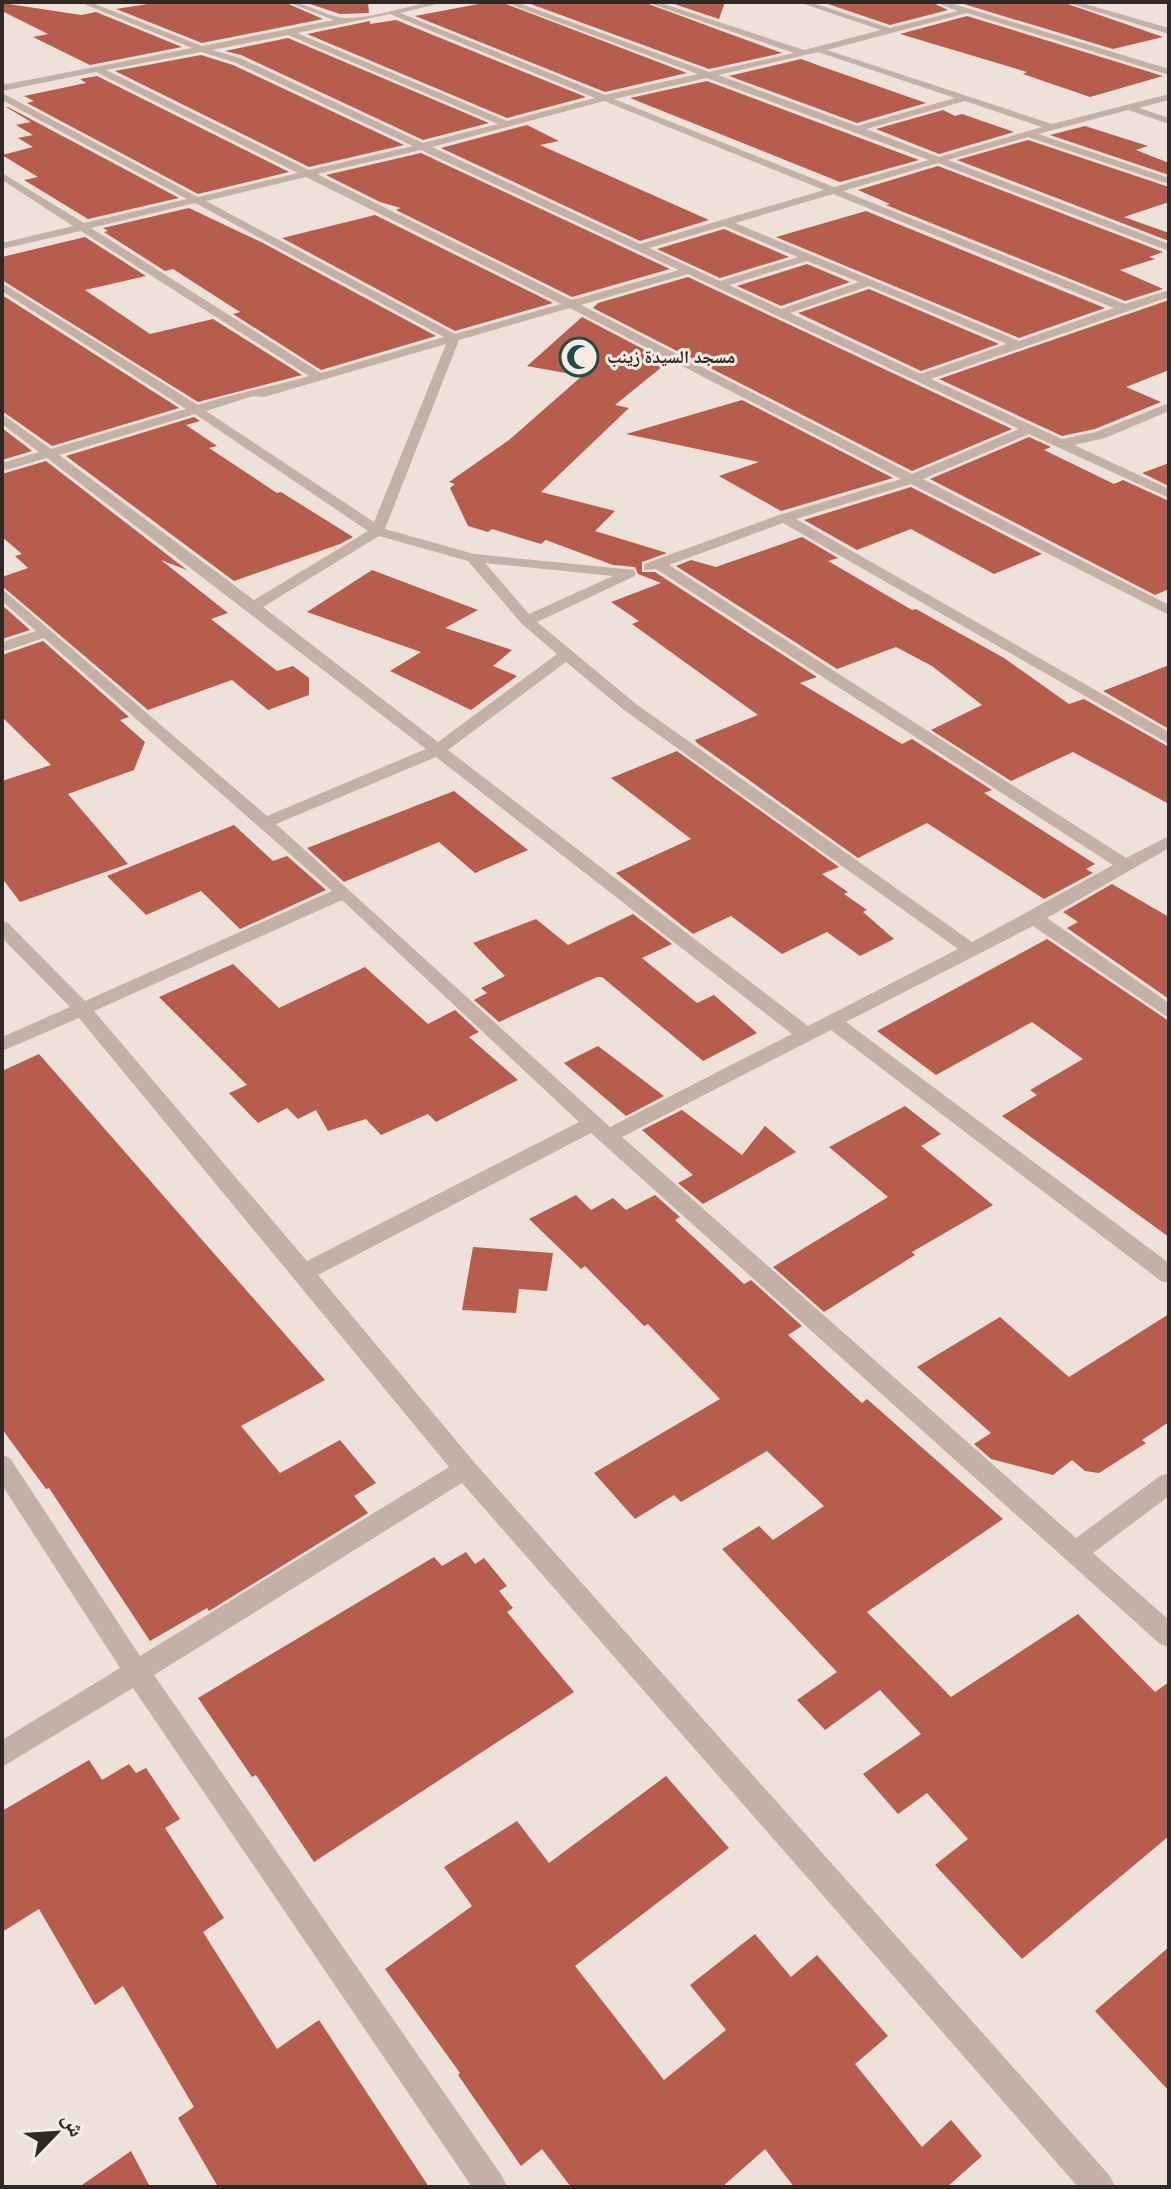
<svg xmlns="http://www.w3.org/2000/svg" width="1171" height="2189" viewBox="0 0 1171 2189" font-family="'Varela Round','Noto Naskh Arabic',sans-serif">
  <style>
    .building { fill: #b65d4e }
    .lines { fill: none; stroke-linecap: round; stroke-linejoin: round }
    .street { fill: #c3b1a7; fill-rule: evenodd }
    .labels { text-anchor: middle; stroke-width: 6; stroke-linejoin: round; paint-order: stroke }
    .far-poi-label { font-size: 18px; font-weight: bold; fill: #312826; stroke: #f6ece4; text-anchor: start }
  </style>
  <rect width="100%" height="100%" fill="#ede1d9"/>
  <path class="building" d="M 160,2 L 284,2 L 323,19 L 202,43 L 116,9 Z
    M 304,2 L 368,2 L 369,13 L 340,14 Z
    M 489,2 L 501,2 L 687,73 L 605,92 L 415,16 Z
    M 525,2 L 643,2 L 782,53 L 709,69 Z
    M 668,2 L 725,2 L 719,19 Z
    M 822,2 L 931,2 L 948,10 L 890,25 Z
    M 957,2 L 1062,2 L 1163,37 L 1113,49 Z
    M 2,3 L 81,15 L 96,12 L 182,47 L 90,65 L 33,37 L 48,34 L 2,11 Z
    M 967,16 L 1163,76 L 1090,97 L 1023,74 L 1027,72 L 900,34 Z
    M 396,20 L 586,97 L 507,118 L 307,34 L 370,21 L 370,24 Z
    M 288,38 L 489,123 L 423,140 L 241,55 L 225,51 Z
    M 201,55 L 233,65 L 404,145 L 309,167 L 115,71 Z
    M 801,59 L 823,67 L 926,103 L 857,123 L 729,76 Z
    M 97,76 L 289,172 L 198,194 L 27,103 L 34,101 L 24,96 L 86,83 L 80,79 Z
    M 707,81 L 919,160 L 840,182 L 630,98 Z
    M 6,107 L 8,107 L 179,198 L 88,219 L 24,180 L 38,177 L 2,155 L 33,147 L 18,138 L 33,135 L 16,125 L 31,122 Z
    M 943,110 L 955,116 L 962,114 L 1014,132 L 939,154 L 876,129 Z
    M 527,125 L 559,141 L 540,145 L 709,220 L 640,241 L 441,148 Z
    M 1085,126 L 1148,146 L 1136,150 L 1169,163 L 1169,175 L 1050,135 Z
    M 1028,140 L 1169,187 L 1169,202 L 1124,217 L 1169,233 L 1169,241 L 957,160 Z
    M 421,153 L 670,269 L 572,297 L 396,210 L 401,208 L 380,202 L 326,175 Z
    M 938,166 L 1163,252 L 1149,257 L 1155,259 L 1120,270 L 1163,289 L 1125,301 L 886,205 L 890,204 L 858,190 Z
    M 189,208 L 263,243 L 436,336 L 321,370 L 233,314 L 240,312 L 173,269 L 165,271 L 104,232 L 108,231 L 103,228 Z
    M 866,211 L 1105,308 L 1019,338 L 776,237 Z
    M 375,215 L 553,303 L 455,331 L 282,238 Z
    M 724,229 L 789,257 L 720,278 L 657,249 Z
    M 85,237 L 146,276 L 85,290 L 150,334 L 213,319 L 302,375 L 198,402 L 2,280 L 2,257 Z
    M 807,264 L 850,282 L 781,306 L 737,286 Z
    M 688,277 L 1012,429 L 912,471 L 593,308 L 598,303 Z
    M 869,289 L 999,344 L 921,371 L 798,313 Z
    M 2,295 L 179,408 L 52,446 L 2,411 Z
    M 1169,300 L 1169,370 L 1126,387 L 1161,402 L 1095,429 L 1062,436 L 939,379 Z
    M 582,317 L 668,362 L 615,405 L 629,408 L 541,492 L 615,511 L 595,531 L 667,553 L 642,562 L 642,572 L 655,572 L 817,677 L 800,683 L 902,744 L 912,739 L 992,790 L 984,793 L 1095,864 L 1086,869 L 1093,873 L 1044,899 L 927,823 L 858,858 L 697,743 L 695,740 L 758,715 L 632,624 L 639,621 L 611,602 L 661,583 L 638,574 L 635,567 L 613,565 L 546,540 L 541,544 L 492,529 L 488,532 L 468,526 L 450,488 L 455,484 L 449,482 L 509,440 L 582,376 L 527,366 Z
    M 742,400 L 893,478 L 781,511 L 719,476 L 759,462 L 626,434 Z
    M 194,417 L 200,421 L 186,425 L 217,446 L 209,448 L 277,493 L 281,492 L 353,537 L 340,544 L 234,581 L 66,456 Z
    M 2,428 L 32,451 L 2,460 Z
    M 1029,437 L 1051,447 L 1044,450 L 1114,484 L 1123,480 L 1169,501 L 1169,589 L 1155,595 L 930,479 Z
    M 46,461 L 187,570 L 161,560 L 228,613 L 211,619 L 277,671 L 293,666 L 309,678 L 309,695 L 268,710 L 232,680 L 148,710 L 2,586 L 2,577 L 28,568 L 15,556 L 22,554 L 2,537 L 2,474 Z
    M 1169,463 L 1169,486 L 1142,473 Z
    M 911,487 L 1042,554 L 994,574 L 911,529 L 857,550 L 804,520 Z
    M 802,537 L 838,558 L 828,561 L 912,610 L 916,609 L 1004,658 L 1069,704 L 1084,699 L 1169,747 L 1169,804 L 1073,752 L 1011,781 L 931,730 L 982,705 L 932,666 L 896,647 L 837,669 L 676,566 L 691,560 L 716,567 Z
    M 372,570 L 478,610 L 445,628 L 512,650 L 493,666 L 517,676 L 471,710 L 390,671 L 421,652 L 307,612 Z
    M 2,605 L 30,630 L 2,639 Z
    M 43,641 L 129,717 L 120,720 L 145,742 L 134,770 L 68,794 L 128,864 L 20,902 L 2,878 L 2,781 L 51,765 L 2,717 L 2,655 Z
    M 1169,665 L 1169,729 L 1103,691 Z
    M 677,751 L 839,867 L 822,874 L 848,892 L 844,894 L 867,910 L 863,912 L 894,939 L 860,956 L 827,932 L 782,954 L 731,916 L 693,934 L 616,873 L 691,839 L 611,778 Z
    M 454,791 L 528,850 L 475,873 L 439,842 L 344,882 L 307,848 Z
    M 234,825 L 273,861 L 287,856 L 326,890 L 240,929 L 201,891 L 146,915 L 107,876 Z
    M 1112,884 L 1169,917 L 1169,999 L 1067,928 L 1078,922 L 1063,912 Z
    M 633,914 L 672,944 L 642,958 L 697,1003 L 714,995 L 757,1033 L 703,1061 L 602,977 L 597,977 L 499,1022 L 474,1000 L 487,993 L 481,988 L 505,976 L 473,943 L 536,919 L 568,945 Z
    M 1047,939 L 1169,1021 L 1169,1237 L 1002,1116 L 1037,1095 L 1030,1090 L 1083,1059 L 1032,1022 L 936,1075 L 877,1031 Z
    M 233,964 L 279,1008 L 365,967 L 428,1024 L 455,1010 L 479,1032 L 469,1037 L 518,1080 L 436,1122 L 428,1114 L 381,1135 L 366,1119 L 328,1131 L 316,1110 L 298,1119 L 287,1108 L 258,1123 L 229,1093 L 247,1085 L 159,997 Z
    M 598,1046 L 664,1096 L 626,1116 L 564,1063 Z
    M 39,1054 L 325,1380 L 241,1426 L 280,1473 L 340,1440 L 376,1483 L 354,1496 L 368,1513 L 209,1611 L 207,1608 L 150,1641 L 49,1488 L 46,1489 L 2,1429 L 2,1071 Z
    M 905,1106 L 941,1134 L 921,1146 L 993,1205 L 912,1252 L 915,1255 L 824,1312 L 773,1267 L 888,1197 L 829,1147 Z
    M 682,1110 L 742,1155 L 765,1126 L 796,1152 L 703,1204 L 678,1183 L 693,1175 L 642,1130 Z
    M 576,1195 L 591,1210 L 613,1198 L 626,1210 L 655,1195 L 680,1217 L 675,1220 L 744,1284 L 751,1280 L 802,1326 L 788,1335 L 862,1403 L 867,1399 L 1003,1519 L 867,1612 L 951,1697 L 1078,1614 L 1155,1692 L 1169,1682 L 1169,1836 L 1022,1959 L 935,1865 L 968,1839 L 927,1793 L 898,1814 L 863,1774 L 921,1734 L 880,1690 L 825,1730 L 797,1700 L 837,1672 L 722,1549 L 759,1526 L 773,1540 L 824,1506 L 767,1451 L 681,1502 L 674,1495 L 635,1519 L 594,1473 L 720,1399 L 648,1324 L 644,1326 L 585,1266 L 581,1269 L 529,1219 Z
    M 473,1247 L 553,1253 L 547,1291 L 519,1289 L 516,1313 L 462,1310 Z
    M 1169,1314 L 1169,1422 L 1142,1440 L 1146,1443 L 1099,1473 L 1085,1471 L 1072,1460 L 1053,1475 L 991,1459 L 974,1444 L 991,1433 L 917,1367 L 1000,1317 L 1069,1377 Z
    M 466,1552 L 475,1564 L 484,1558 L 507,1586 L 499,1591 L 513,1608 L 507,1612 L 574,1692 L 314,1862 L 256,1775 L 252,1777 L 198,1698 L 434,1557 L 442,1566 Z
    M 89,1760 L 102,1780 L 129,1764 L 136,1773 L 146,1768 L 180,1819 L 165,1828 L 224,1918 L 203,1932 L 277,2049 L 319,2020 L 429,2187 L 218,2187 L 178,2118 L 194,2107 L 123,1986 L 95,2005 L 39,1909 L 2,1932 L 2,1811 Z
    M 666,1776 L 729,1848 L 575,1966 L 664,2080 L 726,2030 L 690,1985 L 755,1934 L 791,1977 L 817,1955 L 888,2036 L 855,2064 L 922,2147 L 951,2120 L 982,2156 L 947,2187 L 794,2187 L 765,2149 L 722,2187 L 571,2187 L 542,2149 L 521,2166 L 458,2075 L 460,2073 L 385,1969 L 472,1906 L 444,1867 L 517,1821 L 549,1863 Z
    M 1169,1947 L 1169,2091 L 1095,2011 Z
    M 131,2151 L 150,2187 L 79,2187 Z"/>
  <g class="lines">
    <path class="street" d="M 79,2 L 90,2 L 202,46 L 334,20 L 287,2 C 308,2 327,18 347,18 C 380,18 412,2 445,2 L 400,13 L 605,95 L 698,74 L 504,2 L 516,2 L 709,72 L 794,53 L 646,2 L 658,2 L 804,50 L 881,30 L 798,2 L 810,2 L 890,28 L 958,11 L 934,2 L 947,2 L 1169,69 L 1169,75 L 967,13 L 827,50 L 1052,124 L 1169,94 L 1169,100 L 1139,108 L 1169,118 L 1169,124 L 1128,110 L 1038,134 L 1169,178 L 1169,184 L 1028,137 L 948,160 L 1169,244 L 1169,251 L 938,163 L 843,191 L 1125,304 L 1169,290 L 1169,297 L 931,379 L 1062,439 L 1096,432 L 1169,403 L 1169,411 L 1105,438 L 1074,445 L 1169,489 L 1169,498 L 1029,434 L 923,479 L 1169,605 L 1169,615 L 911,484 L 796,519 L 1169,732 L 1169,744 L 783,523 L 669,565 L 1126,858 L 1169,836 L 1169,848 L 1047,918 L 1169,1003 L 1169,1018 L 1033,926 L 846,1022 L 1169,1263 L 1169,1283 L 1161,1281 L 831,1030 L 622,1137 L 1076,1538 L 1160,1476 L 1169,1473 L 1169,1496 L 1093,1553 L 1169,1620 L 1169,1647 L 1160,1644 L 591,1133 L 318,1275 L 474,1462 L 1110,2176 L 1115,2187 L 1078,2187 L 462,1483 L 154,1675 L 502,2176 L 507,2187 L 472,2187 L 133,1688 L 2,1767 L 2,1740 L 120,1668 L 2,1485 L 2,1455 L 10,1458 L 140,1656 L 449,1467 L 79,1018 L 2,1051 L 2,1037 L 70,1007 L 2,938 L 2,921 L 8,923 L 85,1001 L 332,891 L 44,638 L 2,652 L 2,642 L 36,631 L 2,601 L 2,589 L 267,816 L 426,749 L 47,458 L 2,471 L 2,463 L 39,452 L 2,424 L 2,414 L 51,449 L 186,409 L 2,291 L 2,283 L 198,405 C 236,393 271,387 309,376 L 81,231 L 2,249 L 2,243 L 73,226 L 2,180 L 2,173 L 84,223 L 187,199 L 2,100 L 2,93 L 198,197 L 298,173 L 96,72 L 2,91 L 2,85 L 192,48 ZM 390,14 L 595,98 L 507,121 L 297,33 ZM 288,35 L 498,124 L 423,143 L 240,58 L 212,50 ZM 201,52 L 234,62 L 413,146 L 309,170 L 106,70 ZM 818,52 L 955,98 L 857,126 L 718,75 ZM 707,78 L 929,160 L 834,187 L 614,99 ZM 604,101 L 824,190 L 640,244 L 432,147 ZM 965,101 L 1042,127 L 939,157 L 866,129 ZM 421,150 L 679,270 L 572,300 L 317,174 ZM 306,177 L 561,304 L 455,334 L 206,201 ZM 833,194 L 1114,308 L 1019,341 L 735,223 ZM 195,203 L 444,337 L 321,373 L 91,228 ZM 724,226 L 798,257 L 720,281 L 649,248 ZM 807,261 L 859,282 L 781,309 L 729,285 ZM 688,274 L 1019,429 L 912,474 L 581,305 ZM 869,286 L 1007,344 L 921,374 L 790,313 ZM 570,308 L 901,479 L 779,515 L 644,564 L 644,570 L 656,569 L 1113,865 L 972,942 L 636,704 L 537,622 L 635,576 L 635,570 L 474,554 L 385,529 L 459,340 ZM 446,344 L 374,522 L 206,411 L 253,396 L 264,397 ZM 195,414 L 368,531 L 254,600 L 59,455 ZM 379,536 L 468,561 L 522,624 L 557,654 L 438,742 L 263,607 ZM 485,563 L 613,576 L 529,614 ZM 566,662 L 624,710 L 958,949 L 808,1026 L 448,750 ZM 436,757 L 792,1034 L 610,1127 L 276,824 ZM 342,900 L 579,1122 L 307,1261 L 94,1011 Z
      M 1065,2 L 1078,2 L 1169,28 L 1169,34 Z"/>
  </g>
  <defs>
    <symbol id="mosque-ring" viewBox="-11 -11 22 22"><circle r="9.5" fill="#f6ece4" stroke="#214c4b" stroke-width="1.5"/><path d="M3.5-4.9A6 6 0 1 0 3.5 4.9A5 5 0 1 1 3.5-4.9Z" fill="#214c4b"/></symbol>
  </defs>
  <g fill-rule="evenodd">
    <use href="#mosque-ring" x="557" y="335" width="44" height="44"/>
  </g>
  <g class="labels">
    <g class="far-poi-label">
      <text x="607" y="363">مسجد السيدة زينب</text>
    </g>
  </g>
  <rect width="1171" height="2189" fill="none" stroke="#312826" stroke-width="8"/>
  <g transform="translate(56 2133) rotate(65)" stroke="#f6ece4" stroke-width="6" paint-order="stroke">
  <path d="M0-6L14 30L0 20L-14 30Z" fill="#312826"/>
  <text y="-12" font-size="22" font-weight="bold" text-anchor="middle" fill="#312826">ش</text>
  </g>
</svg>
